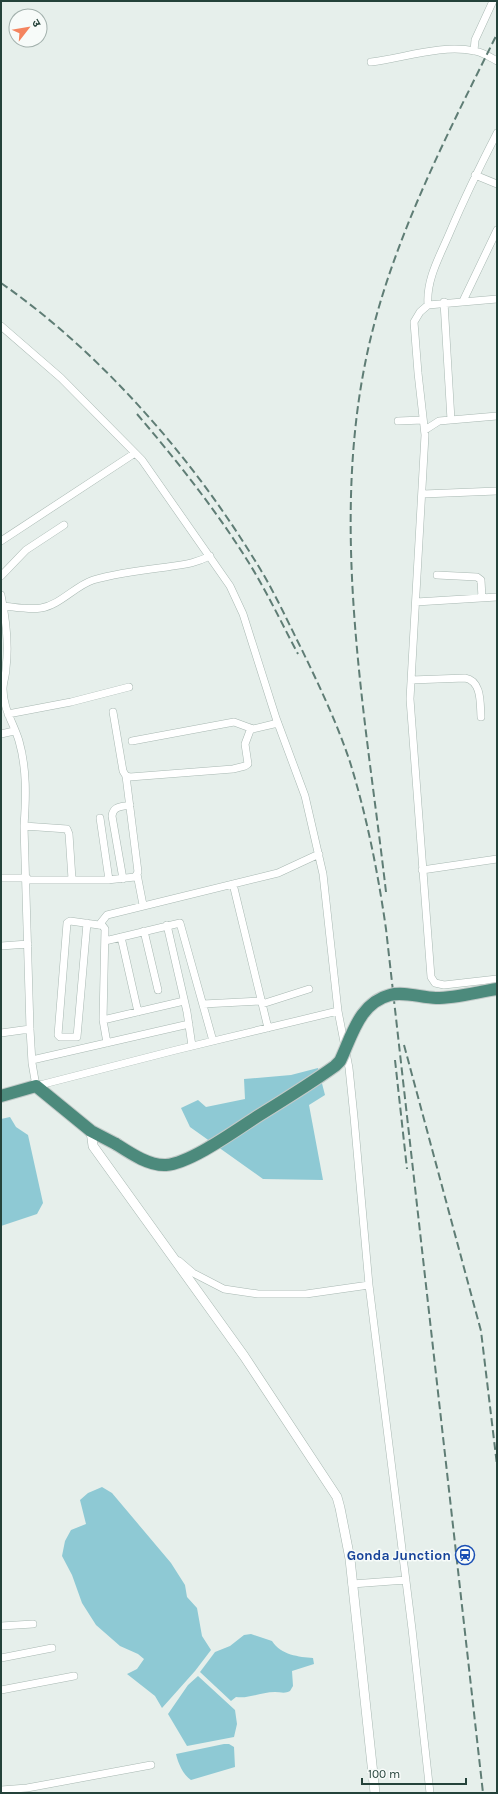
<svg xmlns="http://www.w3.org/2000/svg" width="498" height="1794" viewBox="0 0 498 1794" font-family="Karla,'Noto Sans Devanagari',sans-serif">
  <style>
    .water { fill: #8ec9d4 }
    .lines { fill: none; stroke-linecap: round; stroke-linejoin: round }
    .minor-casing { stroke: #a8b8b2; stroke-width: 8 }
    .tertiary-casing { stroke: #a8b8b2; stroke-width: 10 }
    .trunk-casing { stroke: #c2cac8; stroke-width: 14 }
    .minor { stroke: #fff; stroke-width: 7 }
    .tertiary { stroke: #fff; stroke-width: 9 }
    .trunk { stroke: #4c8a7c; stroke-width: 12 }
    .rail { stroke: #5f7d75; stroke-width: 2; stroke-dasharray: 8 4; stroke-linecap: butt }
    .trunk-bridge-casing { stroke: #c2cac8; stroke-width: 14; stroke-linecap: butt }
    .trunk-bridge { stroke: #4c8a7c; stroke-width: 12 }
    .labels { text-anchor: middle; stroke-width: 3; stroke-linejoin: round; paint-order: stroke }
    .transit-label { font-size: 14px; font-weight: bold; fill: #164399; stroke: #f7fbf9; text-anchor: end }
  </style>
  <rect width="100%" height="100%" fill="#e6efeb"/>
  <path class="water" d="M 318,1068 L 325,1095 L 309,1105 L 323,1180 L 263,1179 L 190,1127 L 181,1108 L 198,1100 L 206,1107 L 245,1099 L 244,1079 L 291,1075 Z
    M 10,1117 L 16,1127 L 28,1135 L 43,1203 L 37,1214 L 1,1226 L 1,1119 Z
    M 102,1487 L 112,1493 L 171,1563 L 185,1585 L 187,1597 L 197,1608 L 202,1636 L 211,1650 L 195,1671 L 162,1708 L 155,1696 L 127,1674 L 137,1669 L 144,1659 L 138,1654 L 120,1646 L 96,1625 L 82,1603 L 72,1575 L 62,1556 L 65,1541 L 71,1530 L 86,1524 L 80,1500 L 88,1493 Z
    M 251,1634 L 272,1641 C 281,1655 299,1657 313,1658 L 314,1664 L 292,1671 L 293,1686 L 290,1691 C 285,1694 280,1692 275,1692 C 261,1692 249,1699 236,1697 L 231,1701 L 200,1672 L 215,1652 L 230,1646 L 244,1635 Z
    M 198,1676 L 235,1710 L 237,1724 L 234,1737 L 187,1746 L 168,1714 L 188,1685 Z
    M 224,1744 L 229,1744 L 234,1747 L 235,1767 L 191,1780 C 183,1775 178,1763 176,1754 Z"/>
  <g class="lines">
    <defs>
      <path id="minor" d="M 474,51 L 475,40 L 493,1
        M 371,62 C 404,58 441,44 475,51 C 482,52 490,57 497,61
        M 475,175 L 497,184
        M 497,299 L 428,305 L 420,312 L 414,322 L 418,373 L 425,435 L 410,699 L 431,977 L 435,983 L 444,985 L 497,979
        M 463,301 L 497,230
        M 444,302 L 451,420
        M 428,305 C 426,279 440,256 450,232 C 464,199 480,166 497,133
        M 1,326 L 61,378 L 142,460 L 230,586 L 243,614 L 276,718 L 305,796 L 323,874 L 338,1011 L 349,1068 L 354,1117 L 369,1285 L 306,1294 L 258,1294 L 224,1289 L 193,1273 L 179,1261
        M 398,421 L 423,420
        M 425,430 L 439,421 L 497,416
        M 423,494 L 497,491
        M 1,541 L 135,453
        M 437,575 L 477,577 L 481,580 L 482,598
        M 1,576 L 26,550 L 64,525
        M 1,595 C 6,619 9,644 6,668 C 6,675 3,682 3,689 C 3,709 14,724 19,741 C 27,769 26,798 24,826 L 30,1029 L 32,1063 L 36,1086 L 176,1050 L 338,1011
        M 416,602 L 497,597
        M 3,606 C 15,607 29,610 41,608 C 60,605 75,586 93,580 C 117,573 143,570 167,567 C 185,564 193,564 210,556
        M 411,680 L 465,678 C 482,681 480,703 481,717
        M 113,712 L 123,771 L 126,776 L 130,777 L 233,769 L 245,766 L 248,764 L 245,744 L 251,728
        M 8,714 L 71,702 L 129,687
        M 1,734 L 14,731
        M 132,741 L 234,722 L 253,729 L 278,723
        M 100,818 L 109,880
        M 24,826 L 67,829 L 69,834 L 72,879
        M 422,870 L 497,859
        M 137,874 L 143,905
        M 1,878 L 27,878
        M 123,879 L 112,816 C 113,806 121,807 130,805
        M 27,880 L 107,880 L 135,877 L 138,872 L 126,776
        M 233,884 L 268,1028
        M 87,923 L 77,1037 L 60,1037 L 58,1035 L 67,923 L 70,921 L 99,925 L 102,925 L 105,929 L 103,1020 L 107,1043
        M 99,925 L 107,915 L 278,873 L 319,854
        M 167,925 L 187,1012 L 192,1046
        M 144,931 L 158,990
        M 121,937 L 138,1012
        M 105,941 L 180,923 L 213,1041
        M 1,946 L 28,944
        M 203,1004 L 261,1001
        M 262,1004 L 309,989
        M 103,1020 L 184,1001
        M 1,1033 L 30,1029
        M 32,1060 L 189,1024
        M 369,1285 L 412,1629 L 430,1793
        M 352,1584 L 406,1580
        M 1,1626 L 33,1624
        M 1,1658 L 52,1648
        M 1,1690 L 74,1676
        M 1,1790 L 27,1788 L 151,1765"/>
      <path id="tertiary" d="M 91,1131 L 93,1146 L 244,1356 L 337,1497 L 340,1508 L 350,1559 L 375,1793"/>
      <path id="trunk" d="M 1,1096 L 36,1086 L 91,1131 L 116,1144"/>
    </defs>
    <use href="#minor" class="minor-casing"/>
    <use href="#tertiary" class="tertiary-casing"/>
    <use href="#trunk" class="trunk-casing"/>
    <use href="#minor" class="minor"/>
    <use href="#tertiary" class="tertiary"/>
    <use href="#trunk" class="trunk"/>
    <path class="rail" d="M 1,283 C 101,353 190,455 254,559 C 272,587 286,618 301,648 C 319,685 337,723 350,762 C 367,817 378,873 386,929 L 483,1793
      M 137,414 C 177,461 216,510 249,563 C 267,592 282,624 298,654
      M 386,892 C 366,718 330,533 366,359 C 389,246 446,137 497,34
      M 404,1045 L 481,1331 L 497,1465
      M 395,1060 L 407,1169"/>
    <defs>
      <path id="trunk-bridge" d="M 116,1144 C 130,1153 149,1166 166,1165 C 191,1163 236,1130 258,1116 C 284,1100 310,1084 335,1066 L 340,1061 C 352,1036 359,1003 390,995 C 404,991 422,998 436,998 C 456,998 477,992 497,989"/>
    </defs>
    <use href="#trunk-bridge" class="trunk-bridge-casing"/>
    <use href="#trunk-bridge" class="trunk-bridge"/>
  </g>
  <defs>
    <symbol id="station-ring" viewBox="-11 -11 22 22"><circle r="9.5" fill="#f7fbf9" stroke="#1a4fb4" stroke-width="1.5"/><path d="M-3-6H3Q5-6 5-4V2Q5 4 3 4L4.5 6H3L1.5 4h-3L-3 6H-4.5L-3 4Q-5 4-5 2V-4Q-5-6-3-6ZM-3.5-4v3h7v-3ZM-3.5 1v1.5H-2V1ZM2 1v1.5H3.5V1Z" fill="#1a4fb4"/></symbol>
  </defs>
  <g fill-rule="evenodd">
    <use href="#station-ring" x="454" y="1544" width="22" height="22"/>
  </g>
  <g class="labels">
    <g class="transit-label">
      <text x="451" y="1560">Gonda Junction</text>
    </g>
  </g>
  <rect width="498" height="1794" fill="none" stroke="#24423a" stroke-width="4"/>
  <g transform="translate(28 28) rotate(59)"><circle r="19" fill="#f7fbf9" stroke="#a3b1ad"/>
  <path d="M0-3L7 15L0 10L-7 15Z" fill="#f4845f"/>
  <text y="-6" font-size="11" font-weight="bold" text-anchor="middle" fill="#24423a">उ</text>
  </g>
  <path d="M362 1778v6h104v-6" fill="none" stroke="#24423a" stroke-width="2"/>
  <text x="368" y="1778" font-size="12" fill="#24423a" stroke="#f7fbf9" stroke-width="3" paint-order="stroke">100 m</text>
</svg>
